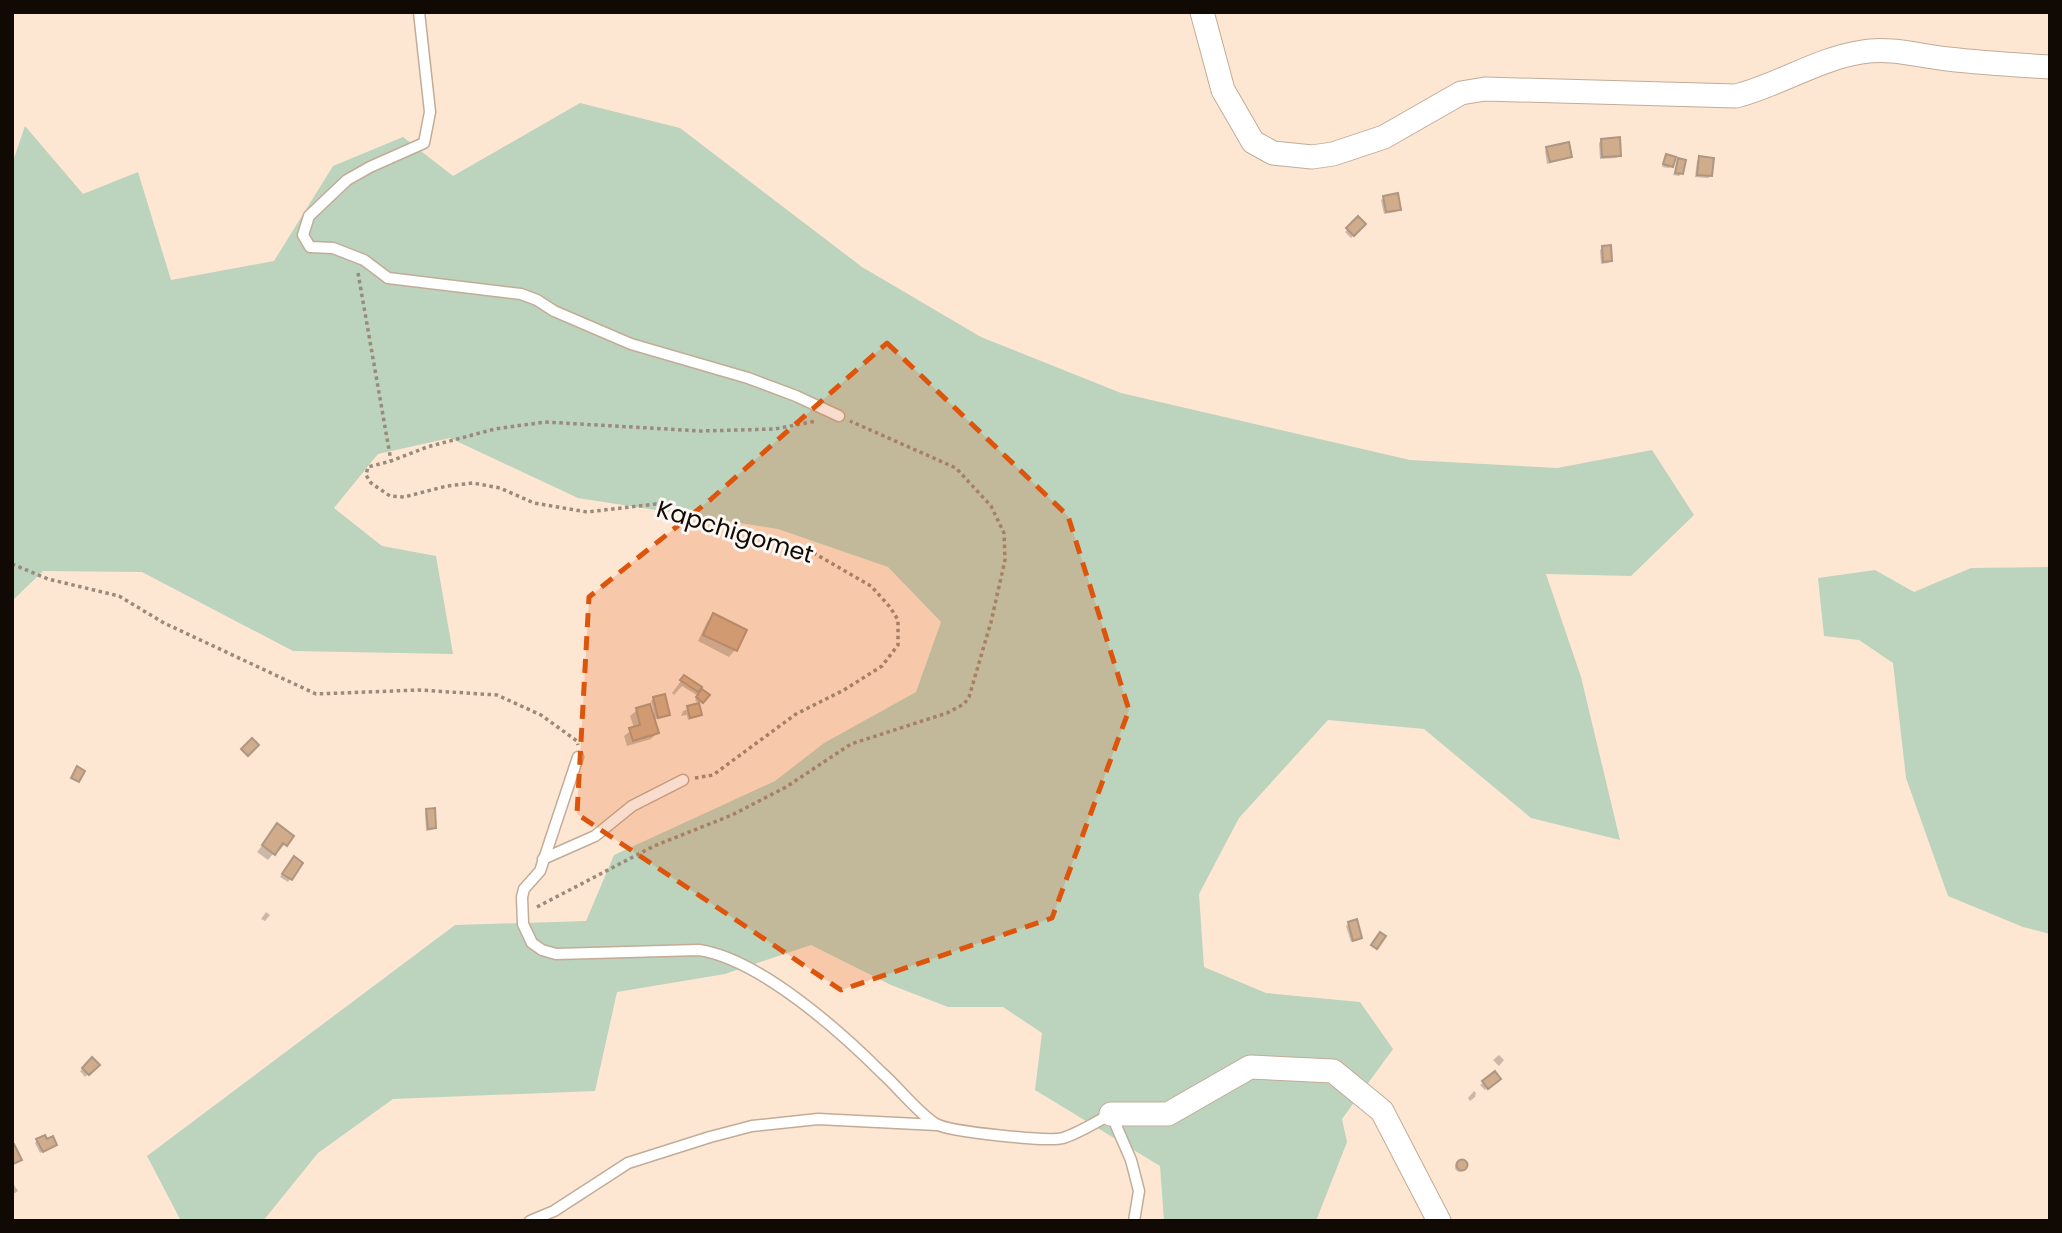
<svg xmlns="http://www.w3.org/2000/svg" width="2062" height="1233" viewBox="0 0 2062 1233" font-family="Poppins,sans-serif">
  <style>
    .green { fill: #bcd3be }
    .shadow { fill: #0003 }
    .building { fill: #d0ac8a; stroke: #ad9783; stroke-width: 2 }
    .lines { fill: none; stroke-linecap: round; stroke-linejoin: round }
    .service-casing { stroke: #c2ac98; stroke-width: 13 }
    .minor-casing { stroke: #c2ac98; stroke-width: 25 }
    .path { stroke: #9a8a7b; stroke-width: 3.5; stroke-dasharray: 3.5 3.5; stroke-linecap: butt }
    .service { stroke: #fff; stroke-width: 10 }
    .minor { stroke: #fff; stroke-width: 23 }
    .marked { fill: #dd550c; fill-opacity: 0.2; stroke: #dd550c; stroke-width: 5; stroke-dasharray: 14 9; stroke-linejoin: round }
    .labels { text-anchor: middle; stroke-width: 6; stroke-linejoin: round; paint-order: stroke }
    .street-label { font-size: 24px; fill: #110a04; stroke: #fdf8f4 }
  </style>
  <rect width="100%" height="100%" fill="#fee7d2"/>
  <path class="green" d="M 580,103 L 680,128 L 862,267 L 981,337 L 1121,393 L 1410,460 L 1557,468 L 1652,450 L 1694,515 L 1631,576 L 1546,574 L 1581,677 L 1620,840 L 1531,818 L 1424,729 L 1328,720 L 1239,818 L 1199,894 L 1204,967 L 1266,993 L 1360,1002 L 1393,1049 L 1342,1119 L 1347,1142 L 1316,1221 L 1164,1221 L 1160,1166 L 1035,1090 L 1042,1033 L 1003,1007 L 948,1007 L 891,985 L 811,945 L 725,974 L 617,992 L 595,1091 L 393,1099 L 318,1153 L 263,1221 L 181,1221 L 147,1156 L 455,925 L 586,921 L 614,855 L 775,781 L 824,743 L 916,692 L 941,622 L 888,567 L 778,529 L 578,498 L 450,438 L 378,454 L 334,508 L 382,546 L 436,556 L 453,654 L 293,651 L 142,572 L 43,571 L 12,601 L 12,164 L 25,126 L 83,194 L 138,172 L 171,280 L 274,261 L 333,166 L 403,137 L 453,176 Z
    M 2050,567 L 2050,934 L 2023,927 L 1948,896 L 1906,778 L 1893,663 L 1859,640 L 1824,636 L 1818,578 L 1875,570 L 1914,592 L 1971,568 Z"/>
  <path class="shadow" d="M 1601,140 L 1619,155 L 1616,158 L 1600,159 L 1599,143 Z
    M 1547,149 L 1570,157 L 1547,164 L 1545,151 Z
    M 1666,156 L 1672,166 L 1669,168 L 1662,167 Z
    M 1699,158 L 1711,176 L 1708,178 L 1695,177 L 1697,161 Z
    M 1679,160 L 1681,174 L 1679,176 L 1673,175 Z
    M 1384,197 L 1399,209 L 1396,212 L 1384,214 L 1381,200 Z
    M 1358,219 L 1364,224 L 1351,238 L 1345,232 Z
    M 1603,247 L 1610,261 L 1608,263 L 1601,264 L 1600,250 Z
    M 713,615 L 745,631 L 735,650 L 729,657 L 698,641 L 707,622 Z
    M 684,677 L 707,695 L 699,704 L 695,700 L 698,696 L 682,686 L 674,695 L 672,693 Z
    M 654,698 L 668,715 L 653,720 L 657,733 L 651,739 L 627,746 L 624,736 L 634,728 L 630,716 L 637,710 L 654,713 L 651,701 Z
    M 698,705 L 700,715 L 698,717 L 688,720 L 687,715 L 681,716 L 683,711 Z
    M 427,810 L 435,828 L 432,830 L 426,831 L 425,813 Z
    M 277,826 L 292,836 L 279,851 L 277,849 L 268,860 L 257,852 Z
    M 291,861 L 301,864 L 288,882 L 280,877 Z
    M 266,912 L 270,915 L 265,921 L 261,919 Z
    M 1349,923 L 1360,938 L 1351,942 L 1346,926 Z
    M 1499,1055 L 1504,1060 L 1499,1066 L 1493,1060 Z
    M 92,1060 L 97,1065 L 85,1077 L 80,1071 Z
    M 1495,1073 L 1499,1079 L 1485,1090 L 1480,1085 Z
    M 1474,1091 L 1476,1093 L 1475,1097 L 1470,1101 L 1468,1098 Z
    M 37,1141 L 53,1147 L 40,1153 L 35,1143 Z
    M1455 1167a5 5 0 1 1 10 0a5 5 0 1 1-10 0Z
    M 12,1182 L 18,1191 L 12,1195 Z"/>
  <path class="building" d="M 1620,137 L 1621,156 L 1602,157 L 1601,139 Z
    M 1569,142 L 1572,157 L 1550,162 L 1546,147 Z
    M 1666,154 L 1676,157 L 1673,167 L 1663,164 Z
    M 1699,156 L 1714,158 L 1712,176 L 1697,175 Z
    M 1678,158 L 1686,160 L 1683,174 L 1675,173 Z
    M 1398,193 L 1401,210 L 1386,212 L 1383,196 Z
    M 1358,216 L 1366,224 L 1354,236 L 1346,228 Z
    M 1611,245 L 1612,261 L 1603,262 L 1602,246 Z
    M 713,613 L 747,630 L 737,651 L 703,635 Z
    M 684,675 L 702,687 L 698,692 L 680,680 Z
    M 702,689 L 710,695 L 703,703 L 696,697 Z
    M 665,694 L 670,715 L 658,718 L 653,697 Z
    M 699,703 L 702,715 L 690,718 L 687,706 Z
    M 650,704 L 659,733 L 633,741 L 629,728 L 640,725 L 636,708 Z
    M 252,738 L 259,745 L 248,756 L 241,749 Z
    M 77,766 L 85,771 L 79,782 L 71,778 Z
    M 435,808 L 436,828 L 428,829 L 426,809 Z
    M 277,823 L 294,836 L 287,846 L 283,843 L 275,855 L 262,845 Z
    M 294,856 L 303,863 L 292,880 L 282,874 Z
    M 1357,919 L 1362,938 L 1353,941 L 1348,922 Z
    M 1380,932 L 1386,936 L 1377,949 L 1371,945 Z
    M 92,1057 L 100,1065 L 89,1075 L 82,1068 Z
    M 1495,1071 L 1501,1079 L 1488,1089 L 1482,1081 Z
    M 45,1135 L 47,1139 L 53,1136 L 57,1145 L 43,1152 L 36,1139 Z
    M 14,1144 L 22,1160 L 13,1164 L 12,1145 Z
    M1456.5 1165a5.5 5.5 0 1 1 11 0a5.5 5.5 0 1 1-11 0Z"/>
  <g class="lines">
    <defs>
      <path id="service" d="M 419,12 L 430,112 L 424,143 L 370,167 L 347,180 L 309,216 L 303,235 L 310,247 L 333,248 L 364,260 L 388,278 L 521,294 L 537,300 L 554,311 L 631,344 L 748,378 L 796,396 L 839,416
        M 578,757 L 540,871 L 524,889 L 522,897 L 523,924 L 532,943 L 542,950 L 556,954 L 699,950 C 759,959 839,1030 882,1073 C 897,1086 920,1115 936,1124 C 950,1132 1049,1142 1063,1138 C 1079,1133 1096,1122 1111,1114 L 1131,1160 L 1139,1191 L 1134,1221
        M 543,859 L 595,836 L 632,806 L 683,780
        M 530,1221 L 554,1211 L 628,1163 L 710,1137 L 752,1126 L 818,1119 L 937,1125"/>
      <path id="minor" d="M 1202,12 L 1223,90 L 1253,142 L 1273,153 L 1312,157 L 1333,154 L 1384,137 L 1461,93 L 1485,89 L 1736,96 C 1779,85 1817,59 1862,52 C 1890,47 1920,56 1948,59 C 1982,63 2016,65 2050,67
        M 1111,1114 L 1168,1114 L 1250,1067 L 1333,1071 L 1382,1111 L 1439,1221"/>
    </defs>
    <use href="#service" class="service-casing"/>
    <use href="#minor" class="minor-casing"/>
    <path class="path" d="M 358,273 L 391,461
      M 12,564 L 48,579 L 119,596 L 164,623 L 316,694 L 419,690 L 497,695 L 541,715 L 577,741 L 578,745
      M 695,778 L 713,775 L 796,714 L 844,690 L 882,666 L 898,645 L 898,620 L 890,607 L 871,586 L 807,549 L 656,504 L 587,512 L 534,503 L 500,488 L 473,483 L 447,486 L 404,497 L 390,496 L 371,483 L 366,475 L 368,467 L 391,461 L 427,447 L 495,429 L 545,422 L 701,431 L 775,429 L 816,421
      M 537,907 L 654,846 L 732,815 L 786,787 L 851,744 L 947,713 L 964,704 L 969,697 L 991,622 L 1005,560 L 1004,533 L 991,506 L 956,468 L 850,421"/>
    <use href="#service" class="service"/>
    <use href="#minor" class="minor"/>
  </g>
  <path class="marked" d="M 887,343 L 1068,516 L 1129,710 L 1052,918 L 841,990 L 577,814 L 589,597 L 710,500 Z"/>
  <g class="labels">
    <g class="street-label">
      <text transform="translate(735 532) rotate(17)" y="8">Kapchigomet</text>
    </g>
  </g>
  <rect width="2062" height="1233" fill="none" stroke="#110a04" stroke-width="28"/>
</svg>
